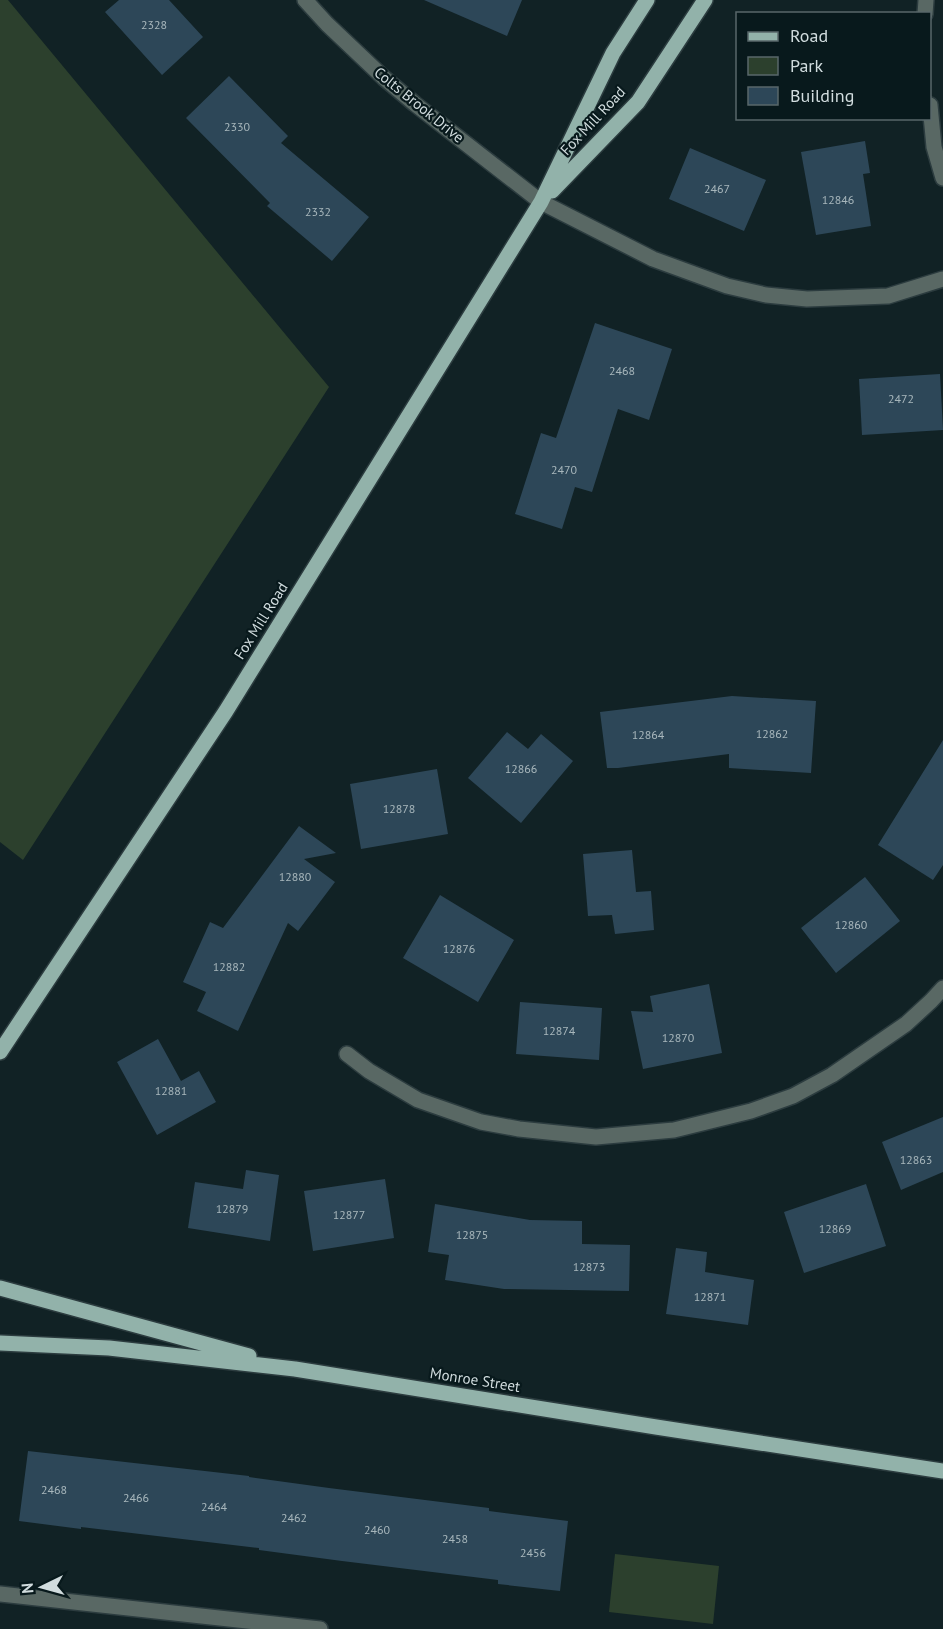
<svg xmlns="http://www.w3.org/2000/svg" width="943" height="1629" viewBox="0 0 943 1629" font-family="'PT Sans',sans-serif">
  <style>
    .green { fill: #2c402d }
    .building { fill: #2d4758 }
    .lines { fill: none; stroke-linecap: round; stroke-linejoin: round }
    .minor-casing { stroke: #2c3c3f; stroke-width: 18 }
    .major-casing { stroke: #2c3c3f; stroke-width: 18 }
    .minor { stroke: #596864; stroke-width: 15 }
    .major { stroke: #92b2aa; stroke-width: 15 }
    .labels { text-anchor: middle; stroke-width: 4.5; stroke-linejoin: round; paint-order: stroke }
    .number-label { font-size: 12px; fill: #a8b7bc }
    .street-label { font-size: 15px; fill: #d1dcde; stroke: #08191c }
  </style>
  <rect width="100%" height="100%" fill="#112225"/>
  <path class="green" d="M 0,0 L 8,0 L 329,387 L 23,860 L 0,842 Z
    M 615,1554 L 719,1566 L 713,1624 L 609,1612 Z"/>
  <path class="building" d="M 119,0 L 169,0 L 203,37 L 162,75 L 105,12 Z
    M 424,0 L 522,0 L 507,36 Z
    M 229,76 L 288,136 L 281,143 L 369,217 L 332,261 L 267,206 L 270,203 L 186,118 Z
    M 865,141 L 870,173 L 863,174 L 871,226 L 816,235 L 801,152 Z
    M 690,148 L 766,180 L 744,231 L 669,199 Z
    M 595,323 L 672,349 L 649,420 L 618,409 L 592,492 L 575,487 L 562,529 L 515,514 L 541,433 L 556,438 Z
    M 940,374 L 943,430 L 862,435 L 859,379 Z
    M 732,696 L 816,701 L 811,773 L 729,768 L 729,754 L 618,768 L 607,768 L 600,712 Z
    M 507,732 L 528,749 L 541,734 L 573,761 L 521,823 L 468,778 Z
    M 943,740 L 943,865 L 933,880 L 878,845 Z
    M 437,769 L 448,834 L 361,849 L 350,784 Z
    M 299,826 L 336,853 L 304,859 L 335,882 L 298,931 L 288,923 L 238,1031 L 197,1011 L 206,992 L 183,982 L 210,922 L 223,928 Z
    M 632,850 L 636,892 L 651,891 L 654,930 L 615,934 L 612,915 L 588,916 L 583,854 Z
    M 865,877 L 900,921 L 836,973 L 801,928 Z
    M 440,895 L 514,940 L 478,1002 L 403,958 Z
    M 709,984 L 722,1053 L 643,1069 L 631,1011 L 653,1012 L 650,996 Z
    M 520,1002 L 602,1008 L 599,1060 L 516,1054 Z
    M 158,1039 L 181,1081 L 199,1071 L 216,1102 L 157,1135 L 117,1062 Z
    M 943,1117 L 943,1172 L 901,1190 L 882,1142 Z
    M 246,1170 L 279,1175 L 270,1241 L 188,1228 L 195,1182 L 243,1189 Z
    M 385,1179 L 394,1238 L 313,1251 L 304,1191 Z
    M 866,1184 L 886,1246 L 804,1273 L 784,1212 Z
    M 435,1204 L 530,1220 L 582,1221 L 582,1244 L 630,1245 L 629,1291 L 504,1289 L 445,1280 L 449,1255 L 428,1252 Z
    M 676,1248 L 707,1252 L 705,1272 L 754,1280 L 748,1325 L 666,1314 Z
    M 28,1451 L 249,1476 L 249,1477 L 329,1488 L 489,1508 L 489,1511 L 568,1521 L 560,1591 L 498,1584 L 498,1580 L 342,1561 L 259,1550 L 259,1548 L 81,1527 L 81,1529 L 19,1521 Z"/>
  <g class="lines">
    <defs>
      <path id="minor" d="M 305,0 L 327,24 L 384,78 L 415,104 L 541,202 L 653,259 L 727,286 L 766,295 L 807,299 L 888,296 L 943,279
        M 925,14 L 926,0
        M 930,105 L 934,147 L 943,178
        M 347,1054 L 369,1071 L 418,1100 L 481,1122 L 519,1129 L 596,1137 L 674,1130 L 751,1111 L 793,1096 L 832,1075 L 906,1024 L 931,1001 L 943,988
        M 0,1594 L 320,1629"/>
      <path id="major" d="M 552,191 L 638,102 L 705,0
        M 0,1052 L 226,711 L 541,202 L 613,53 L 647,0
        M 0,1288 L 249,1356
        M 0,1343 L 109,1348 L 295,1369 L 656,1427 L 943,1471"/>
    </defs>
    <use href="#minor" class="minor-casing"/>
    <use href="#major" class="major-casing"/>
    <use href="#minor" class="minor"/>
    <use href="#major" class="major"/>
  </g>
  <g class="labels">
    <g class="number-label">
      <text x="154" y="29">2328</text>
      <text x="237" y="131">2330</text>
      <text x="717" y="193">2467</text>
      <text x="838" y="204">12846</text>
      <text x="318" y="216">2332</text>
      <text x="622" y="375">2468</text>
      <text x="901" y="403">2472</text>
      <text x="564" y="474">2470</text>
      <text x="772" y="738">12862</text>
      <text x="648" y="739">12864</text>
      <text x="521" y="773">12866</text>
      <text x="399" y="813">12878</text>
      <text x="295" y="881">12880</text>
      <text x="851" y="929">12860</text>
      <text x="459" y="953">12876</text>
      <text x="229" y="971">12882</text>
      <text x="559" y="1035">12874</text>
      <text x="678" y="1042">12870</text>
      <text x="171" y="1095">12881</text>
      <text x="916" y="1164">12863</text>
      <text x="232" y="1213">12879</text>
      <text x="349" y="1219">12877</text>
      <text x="835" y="1233">12869</text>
      <text x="472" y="1239">12875</text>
      <text x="589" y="1271">12873</text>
      <text x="710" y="1301">12871</text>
      <text x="54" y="1494">2468</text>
      <text x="136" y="1502">2466</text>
      <text x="214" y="1511">2464</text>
      <text x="294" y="1522">2462</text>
      <text x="377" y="1534">2460</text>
      <text x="455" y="1543">2458</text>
      <text x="533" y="1557">2456</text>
    </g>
    <g class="street-label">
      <text transform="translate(419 105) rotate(39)" y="5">Colts Brook Drive</text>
      <text transform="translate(593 121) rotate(-47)" y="5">Fox Mill Road</text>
      <text transform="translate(261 621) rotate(-58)" y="5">Fox Mill Road</text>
      <text transform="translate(475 1380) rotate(9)" y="5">Monroe Street</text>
    </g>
  </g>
  <rect x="736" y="12" width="195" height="108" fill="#08191c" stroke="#58676a" stroke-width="1.5"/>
  <rect x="748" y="32" width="30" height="9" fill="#92b2aa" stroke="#58676a" stroke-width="1.5"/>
  <text x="790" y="42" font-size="18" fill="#d1dcde">Road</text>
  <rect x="748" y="57" width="30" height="18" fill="#2c402d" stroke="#58676a" stroke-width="1.5"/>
  <text x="790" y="72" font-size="18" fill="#d1dcde">Park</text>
  <rect x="748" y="87" width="30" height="18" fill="#2d4758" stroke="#58676a" stroke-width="1.5"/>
  <text x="790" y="102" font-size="18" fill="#d1dcde">Building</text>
  <g transform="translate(42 1587) rotate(265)" stroke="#08191c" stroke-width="4.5" paint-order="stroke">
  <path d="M0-4.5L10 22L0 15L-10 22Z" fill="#d1dcde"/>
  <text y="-9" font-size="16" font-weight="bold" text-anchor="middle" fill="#d1dcde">N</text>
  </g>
</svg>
